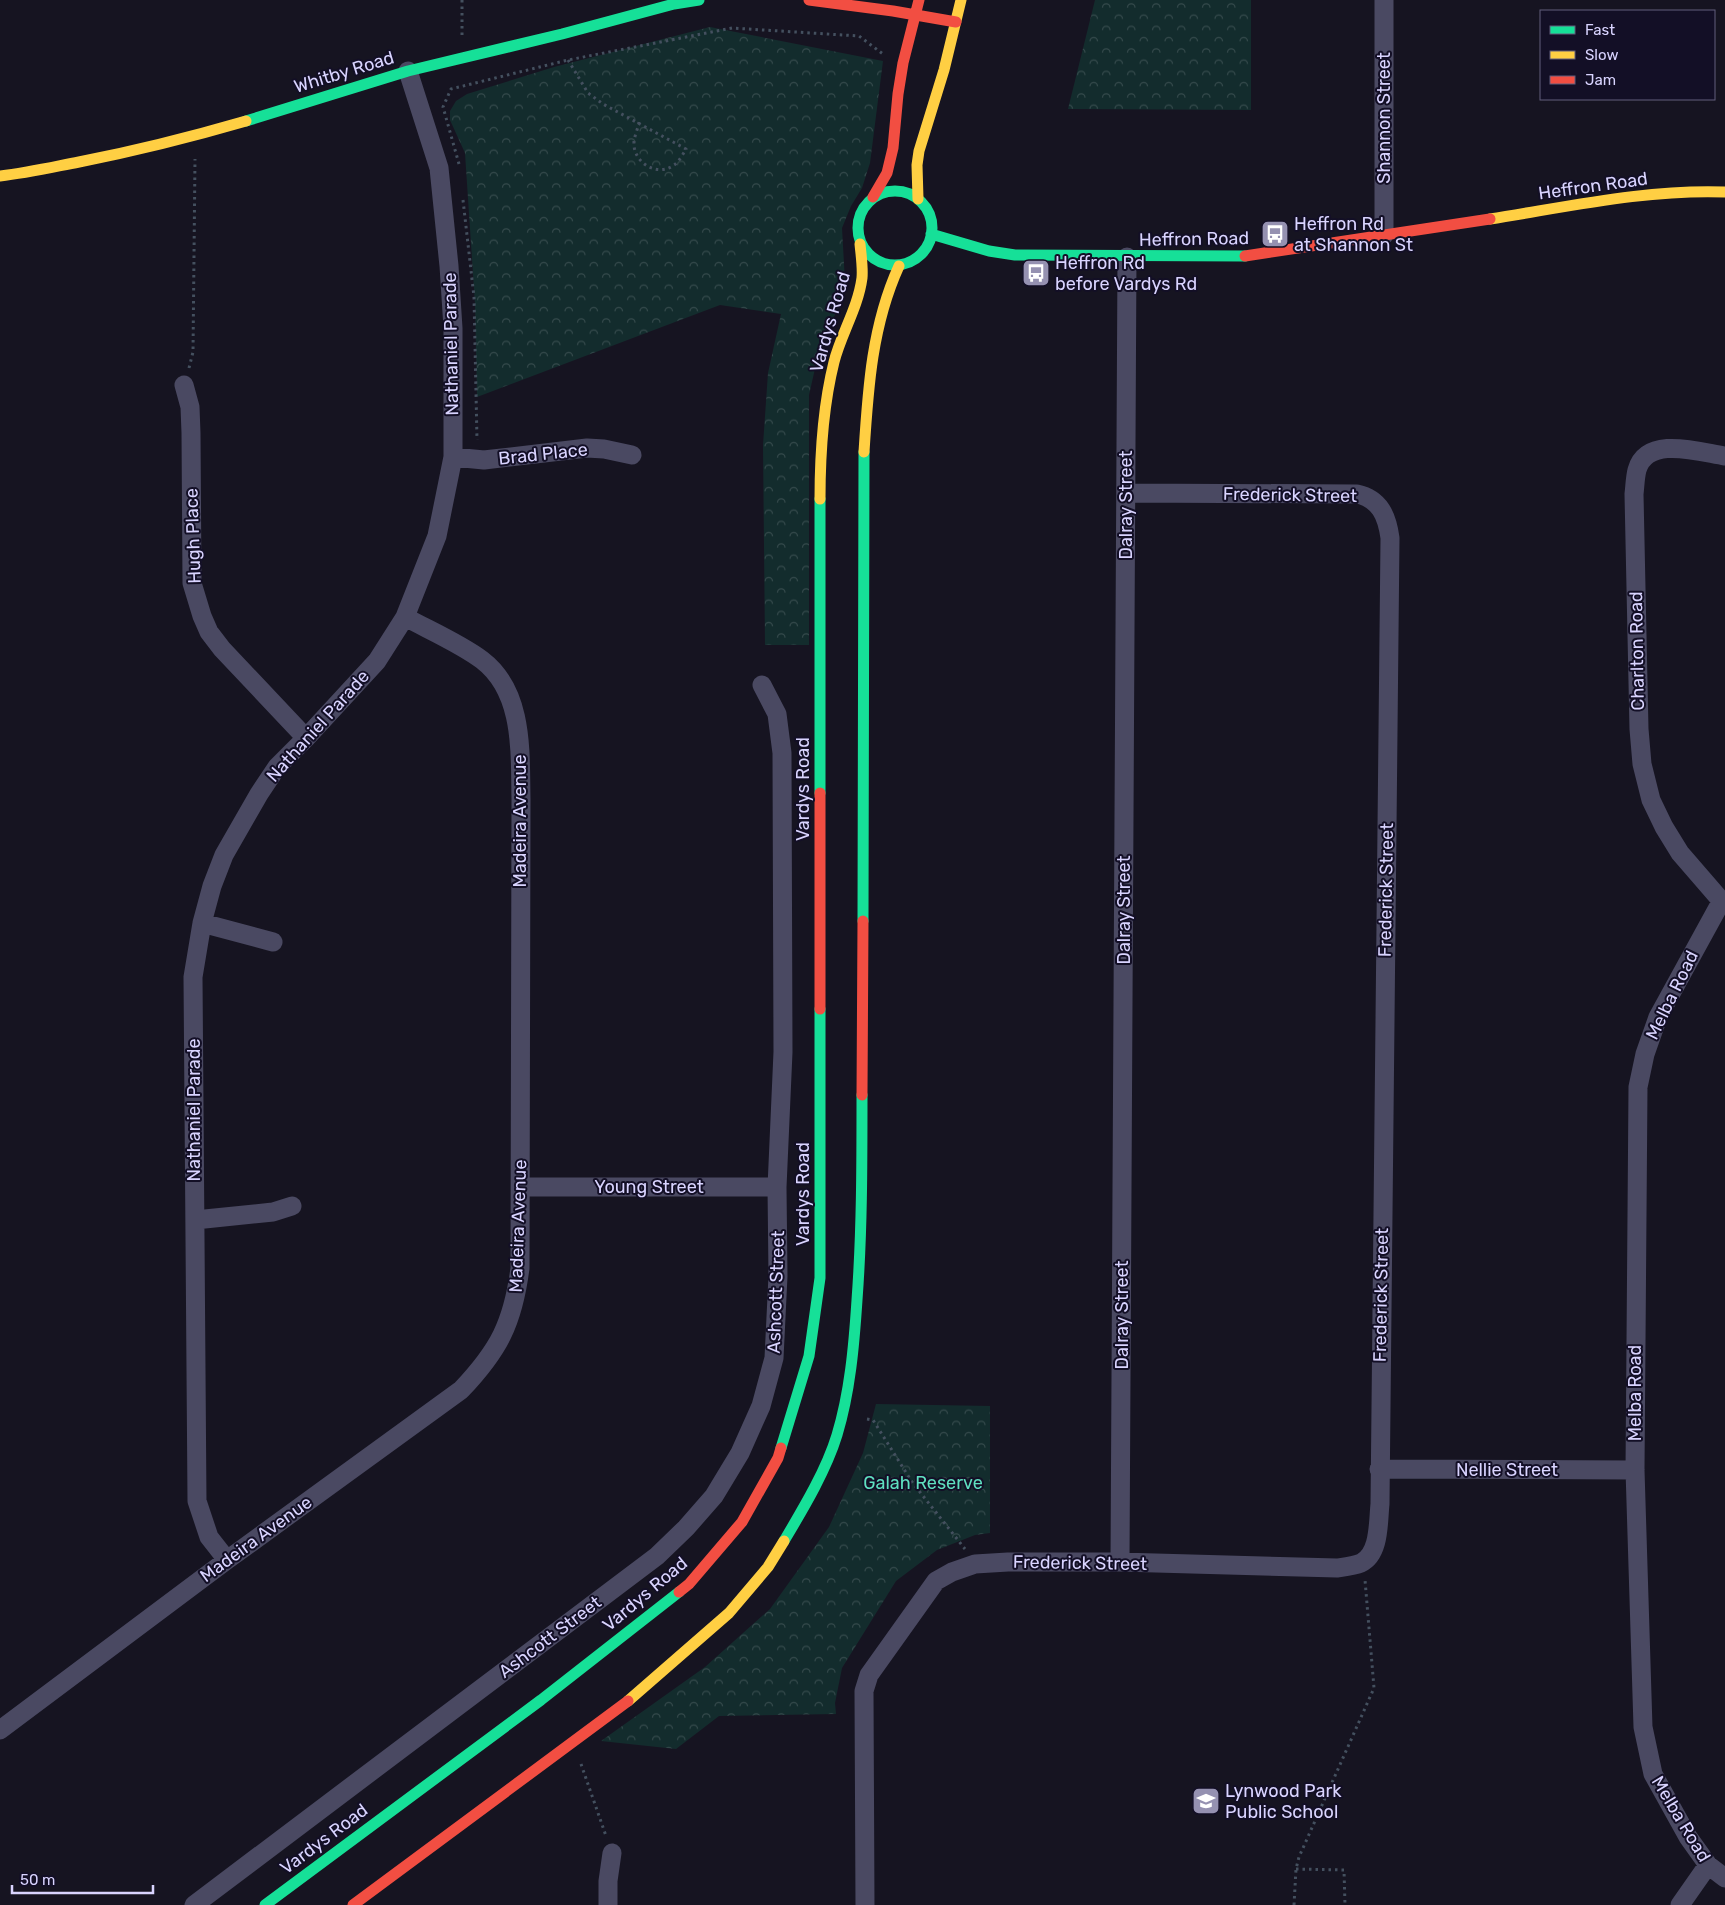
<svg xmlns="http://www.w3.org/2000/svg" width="1725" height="1905" viewBox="0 0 1725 1905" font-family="Rubik,sans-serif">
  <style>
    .park { fill: url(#park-crowns) }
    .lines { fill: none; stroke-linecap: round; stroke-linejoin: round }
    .path { stroke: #44505f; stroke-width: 3; stroke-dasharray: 2.5 4; stroke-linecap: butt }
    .street { stroke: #4a4962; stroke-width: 19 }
    .fast { stroke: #16e098; stroke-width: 11 }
    .slow { stroke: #ffcf43; stroke-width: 11 }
    .jam { stroke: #f24e42; stroke-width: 11 }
    .labels { text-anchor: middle; stroke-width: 4; stroke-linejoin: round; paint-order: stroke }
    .street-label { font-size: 18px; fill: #d9d4ff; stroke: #130f26 }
    .poi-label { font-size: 18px; fill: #d9d4ff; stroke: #130f26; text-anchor: start }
    .park-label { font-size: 18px; fill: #5fe0c0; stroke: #130f26 }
  </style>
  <defs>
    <pattern id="park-crowns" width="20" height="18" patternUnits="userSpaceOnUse" patternTransform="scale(1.25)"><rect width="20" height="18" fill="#132c2d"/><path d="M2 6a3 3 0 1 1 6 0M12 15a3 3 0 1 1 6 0" fill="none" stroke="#354a4c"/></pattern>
  </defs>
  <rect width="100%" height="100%" fill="#161421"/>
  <path class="park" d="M 1095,0 L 1251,0 L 1251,110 L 1068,109 Z
    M 710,27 L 883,61 L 870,163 L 862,188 L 851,206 L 842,228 L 845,282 L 838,309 L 821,342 L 809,395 L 809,645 L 765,645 L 763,445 L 768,373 L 781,314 L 720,305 L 477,397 L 475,304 L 465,153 L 450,120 L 450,111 L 456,101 L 467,94 L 554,67 Z
    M 876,1404 L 990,1406 L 990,1533 L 975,1535 L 937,1550 L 896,1581 L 842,1668 L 835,1703 L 836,1714 L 719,1716 L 676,1749 L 601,1741 L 705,1667 L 770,1609 L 829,1527 L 863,1453 Z"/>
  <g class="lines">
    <path class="path" d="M 462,35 L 462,0
      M 568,60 L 588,93 L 603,104 L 686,149 C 683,154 679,162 674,165 C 657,178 632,162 634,141 C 635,135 638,128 639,122
      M 459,164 L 443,107 L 451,89 L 568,60 L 732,28 L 859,36 L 883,54
      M 463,200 L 474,297 L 477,440
      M 189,368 L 193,352 L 195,159
      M 867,1419 L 873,1420 L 912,1482 L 965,1549
      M 581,1764 L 606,1836
      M 1296,1869 L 1344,1870 L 1345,1905
      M 1294,1905 L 1296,1869 L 1299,1857 L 1374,1688 L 1365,1580"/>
    <path class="street" d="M 1384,235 L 1384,0
      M 184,385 L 190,407 L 191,433 L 192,583 L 202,616 L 209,632 L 222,649 L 306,738
      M 1725,456 C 1699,452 1647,435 1637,470 C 1635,478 1635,486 1634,494 L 1639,729 L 1642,764 L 1651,800 L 1664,827 L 1680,853 L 1725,905
      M 453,457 L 484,460 L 587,448 L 604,449 L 632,455
      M 1721,902 L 1658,1017 L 1645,1054 L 1638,1087 L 1635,1470 L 1643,1727 L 1653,1774 L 1688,1837 L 1708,1865 L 1725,1878
      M 202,923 L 273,942
      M 521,1187 L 777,1187
      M 195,1220 L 273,1212 L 292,1206
      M 1379,1469 L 1635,1470
      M 227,1560 L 209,1537 L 197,1501 L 193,977 L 202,923 L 212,886 L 224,855 L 259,794 L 277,767 L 306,738 L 377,661 L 405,617 L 437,536 L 453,457 L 453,328 L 449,266 L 439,168 L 408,71
      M 1120,1562 L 1127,257
      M 0,1730 L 227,1560 L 461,1390 C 499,1350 513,1323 520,1268 L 521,799 C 520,752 524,692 482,660 C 461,644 429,630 405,617
      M 194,1905 L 657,1556 L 686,1528 L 714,1496 L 740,1453 L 761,1406 L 774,1358 L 778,1276 L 777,1187 L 783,1052 L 782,753 L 777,714 L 762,685
      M 608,1905 L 608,1881 L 612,1853
      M 865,1905 L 864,1691 L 869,1675 L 936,1581 L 952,1572 L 975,1564 L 1008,1562 L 1120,1562 L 1337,1568 C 1344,1567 1354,1566 1361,1563 C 1380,1554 1378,1522 1380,1504 L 1390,538 C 1387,516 1380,499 1357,494 L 1126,493
      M 1680,1905 L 1708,1865"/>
    <path class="fast" d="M 246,121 L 408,71 L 562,34 L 674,4 L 699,0
      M858 228a37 37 0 1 1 74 0a37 37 0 1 1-74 0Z
      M 931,234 L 989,251 L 1015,255 L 1245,256
      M 820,499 L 820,793
      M 863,921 L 864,452
      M 781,1448 L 809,1356 L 820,1278 L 820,1009
      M 784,1541 C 803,1509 826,1471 837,1435 C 850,1392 854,1346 857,1300 C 862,1232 862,1164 862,1095
      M 265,1905 L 541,1700 L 679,1592"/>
    <path class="slow" d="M 0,176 C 27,173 53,167 79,162 C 135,151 191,137 246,121
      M 918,199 L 917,165 L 919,151 L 944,70 L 961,0
      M 1490,219 C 1567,207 1647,189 1725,192
      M 864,452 C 868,388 872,325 899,266
      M 820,499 C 820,454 823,406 834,362 C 841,334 858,308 862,278 C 863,267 861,255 860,244
      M 628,1701 L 729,1613 L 768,1567 L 784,1541"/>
    <path class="jam" d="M 809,0 L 893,11 L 956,22
      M 873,197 L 887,173 L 893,148 L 898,94 L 903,63 L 919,0
      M 1245,256 L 1490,219
      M 820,793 L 820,1009
      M 862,1095 L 863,921
      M 679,1592 L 689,1584 L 742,1522 L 778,1458 L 781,1448
      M 353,1905 L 628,1701"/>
  </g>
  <defs>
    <symbol id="bus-square" viewBox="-11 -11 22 22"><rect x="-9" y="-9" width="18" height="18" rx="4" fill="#9591b1" stroke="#130f26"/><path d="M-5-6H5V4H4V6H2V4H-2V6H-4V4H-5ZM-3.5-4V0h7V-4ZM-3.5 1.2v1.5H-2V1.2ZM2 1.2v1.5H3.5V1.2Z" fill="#fff"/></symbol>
    <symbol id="school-square" viewBox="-11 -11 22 22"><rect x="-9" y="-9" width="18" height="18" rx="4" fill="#9591b1" stroke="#130f26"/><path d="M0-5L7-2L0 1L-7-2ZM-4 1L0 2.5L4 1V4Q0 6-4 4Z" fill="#fff"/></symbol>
  </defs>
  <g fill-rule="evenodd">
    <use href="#bus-square" x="1259" y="218" width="32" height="32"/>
    <use href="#bus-square" x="1020" y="257" width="32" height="32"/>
    <use href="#school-square" x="1190" y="1785" width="32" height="32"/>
  </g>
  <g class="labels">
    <g class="street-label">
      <text transform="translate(344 72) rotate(-17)" y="6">Whitby Road</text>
      <text transform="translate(1384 118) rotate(-90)" y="6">Shannon Street</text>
      <text transform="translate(1593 186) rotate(-8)" y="6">Heffron Road</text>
      <text transform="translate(1194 239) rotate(-1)" y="6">Heffron Road</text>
      <text transform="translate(830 322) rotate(-74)" y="6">Vardys Road</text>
      <text transform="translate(451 344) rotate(-91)" y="6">Nathaniel Parade</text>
      <text transform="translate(543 454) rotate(-6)" y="6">Brad Place</text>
      <text transform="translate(1290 495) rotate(1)" y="6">Frederick Street</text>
      <text transform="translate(1126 505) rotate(-90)" y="6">Dalray Street</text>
      <text transform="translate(193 536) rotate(-92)" y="6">Hugh Place</text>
      <text transform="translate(1637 651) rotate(-91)" y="6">Charlton Road</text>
      <text transform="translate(318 726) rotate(-48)" y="6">Nathaniel Parade</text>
      <text transform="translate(803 789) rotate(-90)" y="6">Vardys Road</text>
      <text transform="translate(520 821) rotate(-90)" y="6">Madeira Avenue</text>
      <text transform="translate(1386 890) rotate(-89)" y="6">Frederick Street</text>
      <text transform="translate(1124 910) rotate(-90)" y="6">Dalray Street</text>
      <text transform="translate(1672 995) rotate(-64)" y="6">Melba Road</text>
      <text transform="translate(194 1110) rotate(-90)" y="6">Nathaniel Parade</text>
      <text x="649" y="1193">Young Street</text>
      <text transform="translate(803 1194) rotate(-90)" y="6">Vardys Road</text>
      <text transform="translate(518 1226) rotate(-88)" y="6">Madeira Avenue</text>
      <text transform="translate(776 1292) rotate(-88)" y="6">Ashcott Street</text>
      <text transform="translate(1381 1295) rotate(-89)" y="6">Frederick Street</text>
      <text transform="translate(1122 1315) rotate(-90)" y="6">Dalray Street</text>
      <text transform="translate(1635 1393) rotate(-90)" y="6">Melba Road</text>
      <text x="1507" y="1476">Nellie Street</text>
      <text transform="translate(256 1539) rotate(-36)" y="6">Madeira Avenue</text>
      <text transform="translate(1080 1563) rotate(1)" y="6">Frederick Street</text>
      <text transform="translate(645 1594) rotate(-40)" y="6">Vardys Road</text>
      <text transform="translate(550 1637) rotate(-37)" y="6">Ashcott Street</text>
      <text transform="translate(1681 1819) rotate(59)" y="6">Melba Road</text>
      <text transform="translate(324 1839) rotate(-37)" y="6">Vardys Road</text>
    </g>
    <g class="poi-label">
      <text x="1294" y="230">Heffron Rd<tspan x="1294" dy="21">at Shannon St</tspan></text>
      <text x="1055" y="269">Heffron Rd<tspan x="1055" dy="21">before Vardys Rd</tspan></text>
      <text x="1225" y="1797">Lynwood Park<tspan x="1225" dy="21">Public School</tspan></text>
    </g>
    <g class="park-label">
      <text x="923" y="1489">Galah Reserve</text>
    </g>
  </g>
  <rect x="1540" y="10" width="175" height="90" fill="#130f26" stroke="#625e7d"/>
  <rect x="1550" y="26" width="25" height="8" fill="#16e098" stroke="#625e7d"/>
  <text x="1585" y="35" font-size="15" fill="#d9d4ff">Fast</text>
  <rect x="1550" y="51" width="25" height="8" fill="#ffcf43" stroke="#625e7d"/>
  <text x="1585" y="60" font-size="15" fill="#d9d4ff">Slow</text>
  <rect x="1550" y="76" width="25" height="8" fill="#f24e42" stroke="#625e7d"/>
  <text x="1585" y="85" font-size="15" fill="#d9d4ff">Jam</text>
  <path d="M12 1885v8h141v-8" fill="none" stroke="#d9d4ff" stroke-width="2.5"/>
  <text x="20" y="1885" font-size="15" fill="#d9d4ff" stroke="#130f26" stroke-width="4" paint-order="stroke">50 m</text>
</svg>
